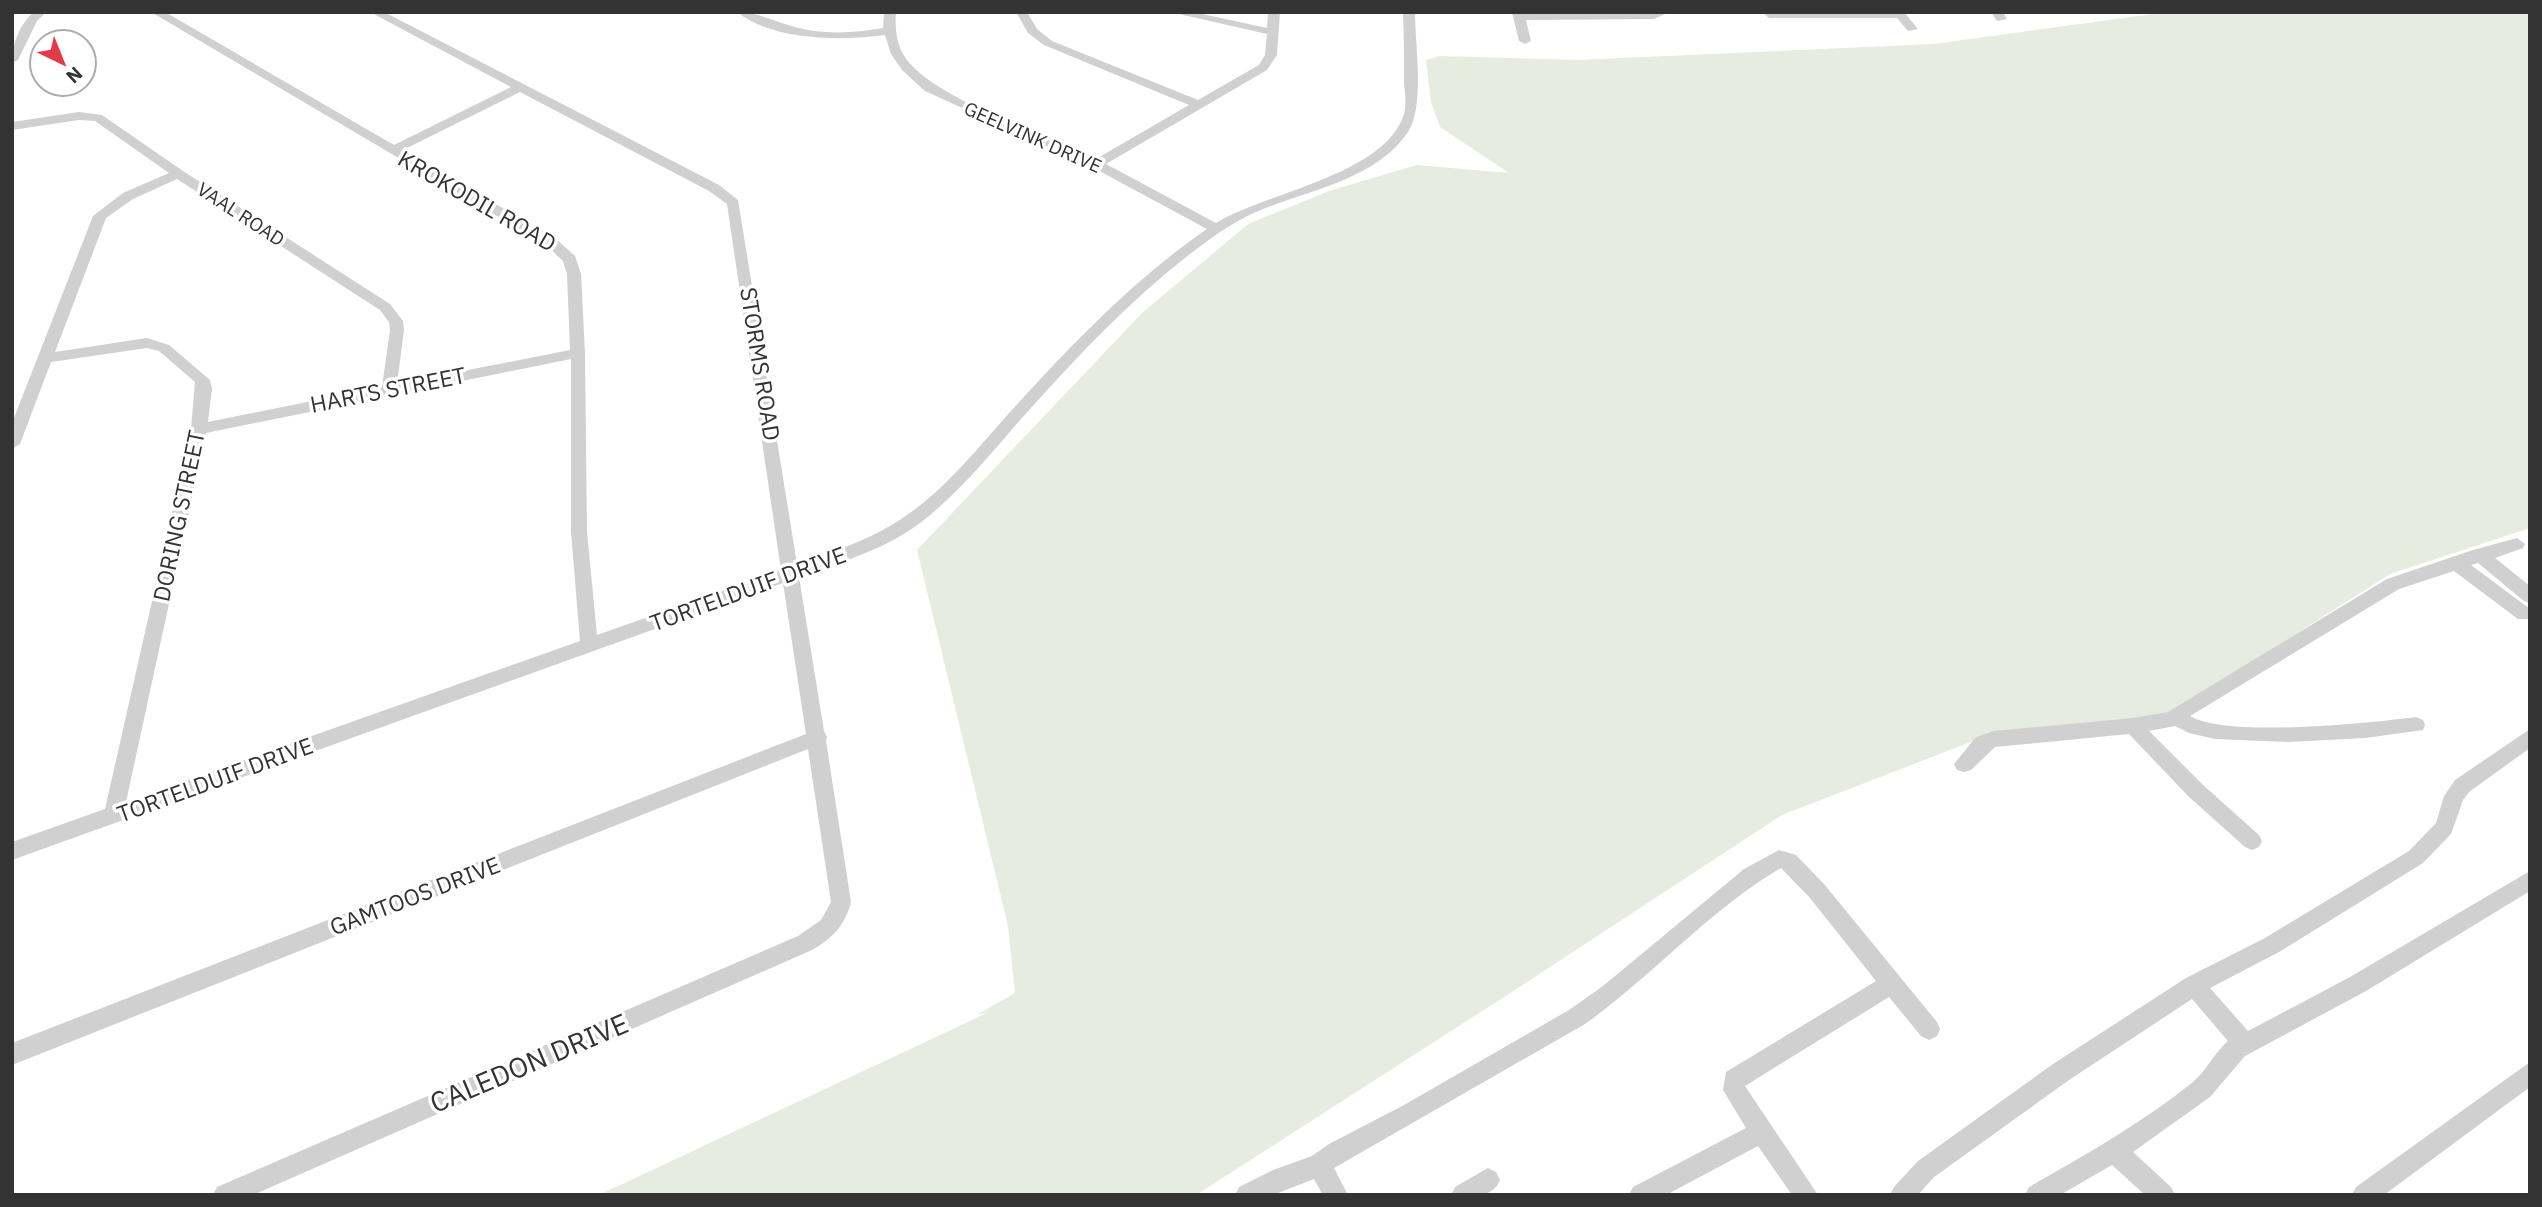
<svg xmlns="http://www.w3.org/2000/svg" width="2542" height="1207" viewBox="0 0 2542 1207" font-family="'IBM Plex Sans',sans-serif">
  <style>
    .green { fill: #e6ecdf }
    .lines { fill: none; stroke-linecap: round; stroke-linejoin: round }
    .minor { fill: #d0d0d0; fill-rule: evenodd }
    .labels { text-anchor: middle; stroke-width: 7; stroke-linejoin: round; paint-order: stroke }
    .far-street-label { font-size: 19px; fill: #333; stroke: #fff }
    .street-label { font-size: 23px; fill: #333; stroke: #fff }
    .near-street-label { font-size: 28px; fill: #333; stroke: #fff }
  </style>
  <rect width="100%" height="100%" fill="#fff"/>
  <path class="green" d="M 2168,12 L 2530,12 L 2530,528 L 2390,574 L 2142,732 L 1981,738 L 1782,815 L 1518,988 L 1196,1195 L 599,1195 L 987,1013 L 978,1014 L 1015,993 L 1008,926 L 917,550 L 1142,313 L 1248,224 L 1332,190 L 1417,165 L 1509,173 L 1440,127 L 1431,102 L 1426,60 L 1439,56 L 1577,60 L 1934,44 Z"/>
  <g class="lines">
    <path class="minor" d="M 34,12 L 46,12 L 37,21 L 18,60 L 12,63 C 12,46 19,24 34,12 Z
      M 151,12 L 165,12 L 394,145 L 511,87 L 370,12 L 384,12 L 719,185 L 738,200 L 797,564 C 834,551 871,540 904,517 C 949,487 983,441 1020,401 C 1077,339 1137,277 1207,229 L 1092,167 L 925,91 L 902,70 L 891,54 L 885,35 C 841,41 773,41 737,12 C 758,12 775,22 795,27 C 824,35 854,33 883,28 L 884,12 L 896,12 C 895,27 896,41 903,54 C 925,95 1051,139 1096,159 L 1189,105 L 1044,45 L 1028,33 L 1016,12 L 1027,12 L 1037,29 L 1052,41 L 1198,100 L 1259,65 L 1265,55 L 1267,34 L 1170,12 L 1193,12 L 1267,28 L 1268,12 L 1280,12 L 1277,55 L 1267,70 L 1106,164 L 1216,223 C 1266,192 1391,174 1405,110 C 1406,101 1405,91 1404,83 C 1404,59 1404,36 1403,12 L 1415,12 C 1415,45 1425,105 1408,132 C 1375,181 1306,190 1256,212 C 1240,219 1224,229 1210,239 C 1143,287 1085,348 1030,409 C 994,449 962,491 920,523 C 884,550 841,562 799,577 L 824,731 L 827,737 L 826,741 L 851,902 C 845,925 833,938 812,950 L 253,1195 L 213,1195 L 217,1187 L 798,936 L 821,920 L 831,902 L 808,749 L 12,1065 L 12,1043 L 806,734 L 783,583 L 12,860 L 12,842 L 105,809 L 191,429 L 195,382 L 159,351 L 147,348 L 51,362 L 20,444 L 12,449 L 12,423 L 93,216 L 123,193 L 169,173 L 95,121 L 79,120 L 12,130 L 12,122 L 79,112 L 102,115 L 183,171 L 390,304 L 403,321 L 404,330 L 397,384 L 570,350 L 567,274 L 563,261 L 546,245 ZM 520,92 L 709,191 L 727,204 L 781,570 L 597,635 L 587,532 L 585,353 L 581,274 L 575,256 L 556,239 L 403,150 ZM 177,179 L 380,310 L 389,322 L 390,330 L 382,387 L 208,422 L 212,389 L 210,380 L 169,345 L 147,338 L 55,352 L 106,218 L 133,199 ZM 571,359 L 571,532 L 580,641 L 126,802 L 206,433 Z
      M 1512,12 L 1524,14 L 1669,12 L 1654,19 L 1526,20 L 1531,41 L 1525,44 L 1519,41 Z
      M 1762,12 L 1904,12 L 1918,29 L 1908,31 L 1897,18 L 1769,18 Z
      M 1991,12 L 2003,12 L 2007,19 L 1997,21 Z
      M 2517,538 L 2525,544 L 2523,548 L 2495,558 L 2530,586 L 2530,603 L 2524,601 L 2478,563 L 2471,565 L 2530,609 L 2530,619 L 2518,619 L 2454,571 L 2399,589 L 2190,716 C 2226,738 2371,723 2416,717 L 2423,720 L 2425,725 L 2423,730 L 2365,738 L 2288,742 L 2215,739 L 2189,733 L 2175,726 L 2149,731 L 2202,784 L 2259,835 L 2262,841 L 2259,847 L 2252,850 L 2245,847 L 2188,796 L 2129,734 L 1995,747 L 1971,770 L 1964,772 L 1957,770 L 1954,764 L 1976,737 L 1994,731 L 2133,718 L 2168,712 L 2387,579 L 2473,550 Z
      M 2530,729 L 2530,748 L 2469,792 L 2463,800 L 2451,834 L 2423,863 L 2279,952 L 2210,988 L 2248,1031 L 2350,977 L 2530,871 L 2530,891 L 2366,991 L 2245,1056 L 2210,1097 L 2133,1152 L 2171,1187 L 2175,1195 L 2145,1195 L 2112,1165 L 2060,1195 L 2025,1195 L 2029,1187 C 2085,1155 2142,1123 2193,1082 C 2207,1070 2214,1053 2228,1041 L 2192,999 L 2069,1080 L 1934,1177 L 1918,1195 L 1890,1195 L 1894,1187 L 1918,1161 L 2053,1064 L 2186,978 L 2265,938 L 2409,851 L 2436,823 L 2444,796 L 2455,780 Z
      M 1779,850 L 1796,855 L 1824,884 L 1937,1022 L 1940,1029 L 1937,1036 L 1929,1040 L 1921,1036 L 1889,997 L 1745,1086 L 1818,1195 L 1792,1195 L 1758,1146 L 1666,1195 L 1629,1195 L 1633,1187 L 1746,1128 L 1723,1090 L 1726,1072 L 1876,981 L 1810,898 L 1781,868 C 1709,910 1653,976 1585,1024 L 1334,1168 L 1348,1195 L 1323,1195 L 1314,1179 L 1273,1195 L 1235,1195 L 1239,1187 L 1273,1170 L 1312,1156 L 1329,1144 L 1404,1105 L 1569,1010 L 1603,986 L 1744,869 Z
      M 2530,1062 L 2530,1087 L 2384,1195 L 2352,1195 L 2356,1187 Z
      M 1488,1168 L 1496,1172 L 1500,1180 C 1492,1200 1470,1195 1451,1195 L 1455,1187 Z"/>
  </g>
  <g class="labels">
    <g class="far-street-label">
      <text transform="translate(1033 137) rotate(24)" y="7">GEELVINK DRIVE</text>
      <text transform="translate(241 214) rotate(33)" y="7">VAAL ROAD</text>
    </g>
    <g class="street-label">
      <text transform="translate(477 201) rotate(30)" y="8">KROKODIL ROAD</text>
      <text transform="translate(760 364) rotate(81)" y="8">STORMS ROAD</text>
      <text transform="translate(388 390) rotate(-11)" y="8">HARTS STREET</text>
      <text transform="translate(179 516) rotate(-78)" y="8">DORING STREET</text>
      <text transform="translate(748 589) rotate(-20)" y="8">TORTELDUIF DRIVE</text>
      <text transform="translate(215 780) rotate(-20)" y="8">TORTELDUIF DRIVE</text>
      <text transform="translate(415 896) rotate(-21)" y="8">GAMTOOS DRIVE</text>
    </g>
    <g class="near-street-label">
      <text transform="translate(529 1063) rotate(-23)" y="10">CALEDON DRIVE</text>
    </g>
  </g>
  <rect width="2542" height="1207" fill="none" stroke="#333333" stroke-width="28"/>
  <g transform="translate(63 63) rotate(137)"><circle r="33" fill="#ffffff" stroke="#adadad" stroke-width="2"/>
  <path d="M0-5L12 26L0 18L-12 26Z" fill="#e63946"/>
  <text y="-10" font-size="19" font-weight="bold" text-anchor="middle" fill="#333333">N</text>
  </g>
</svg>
